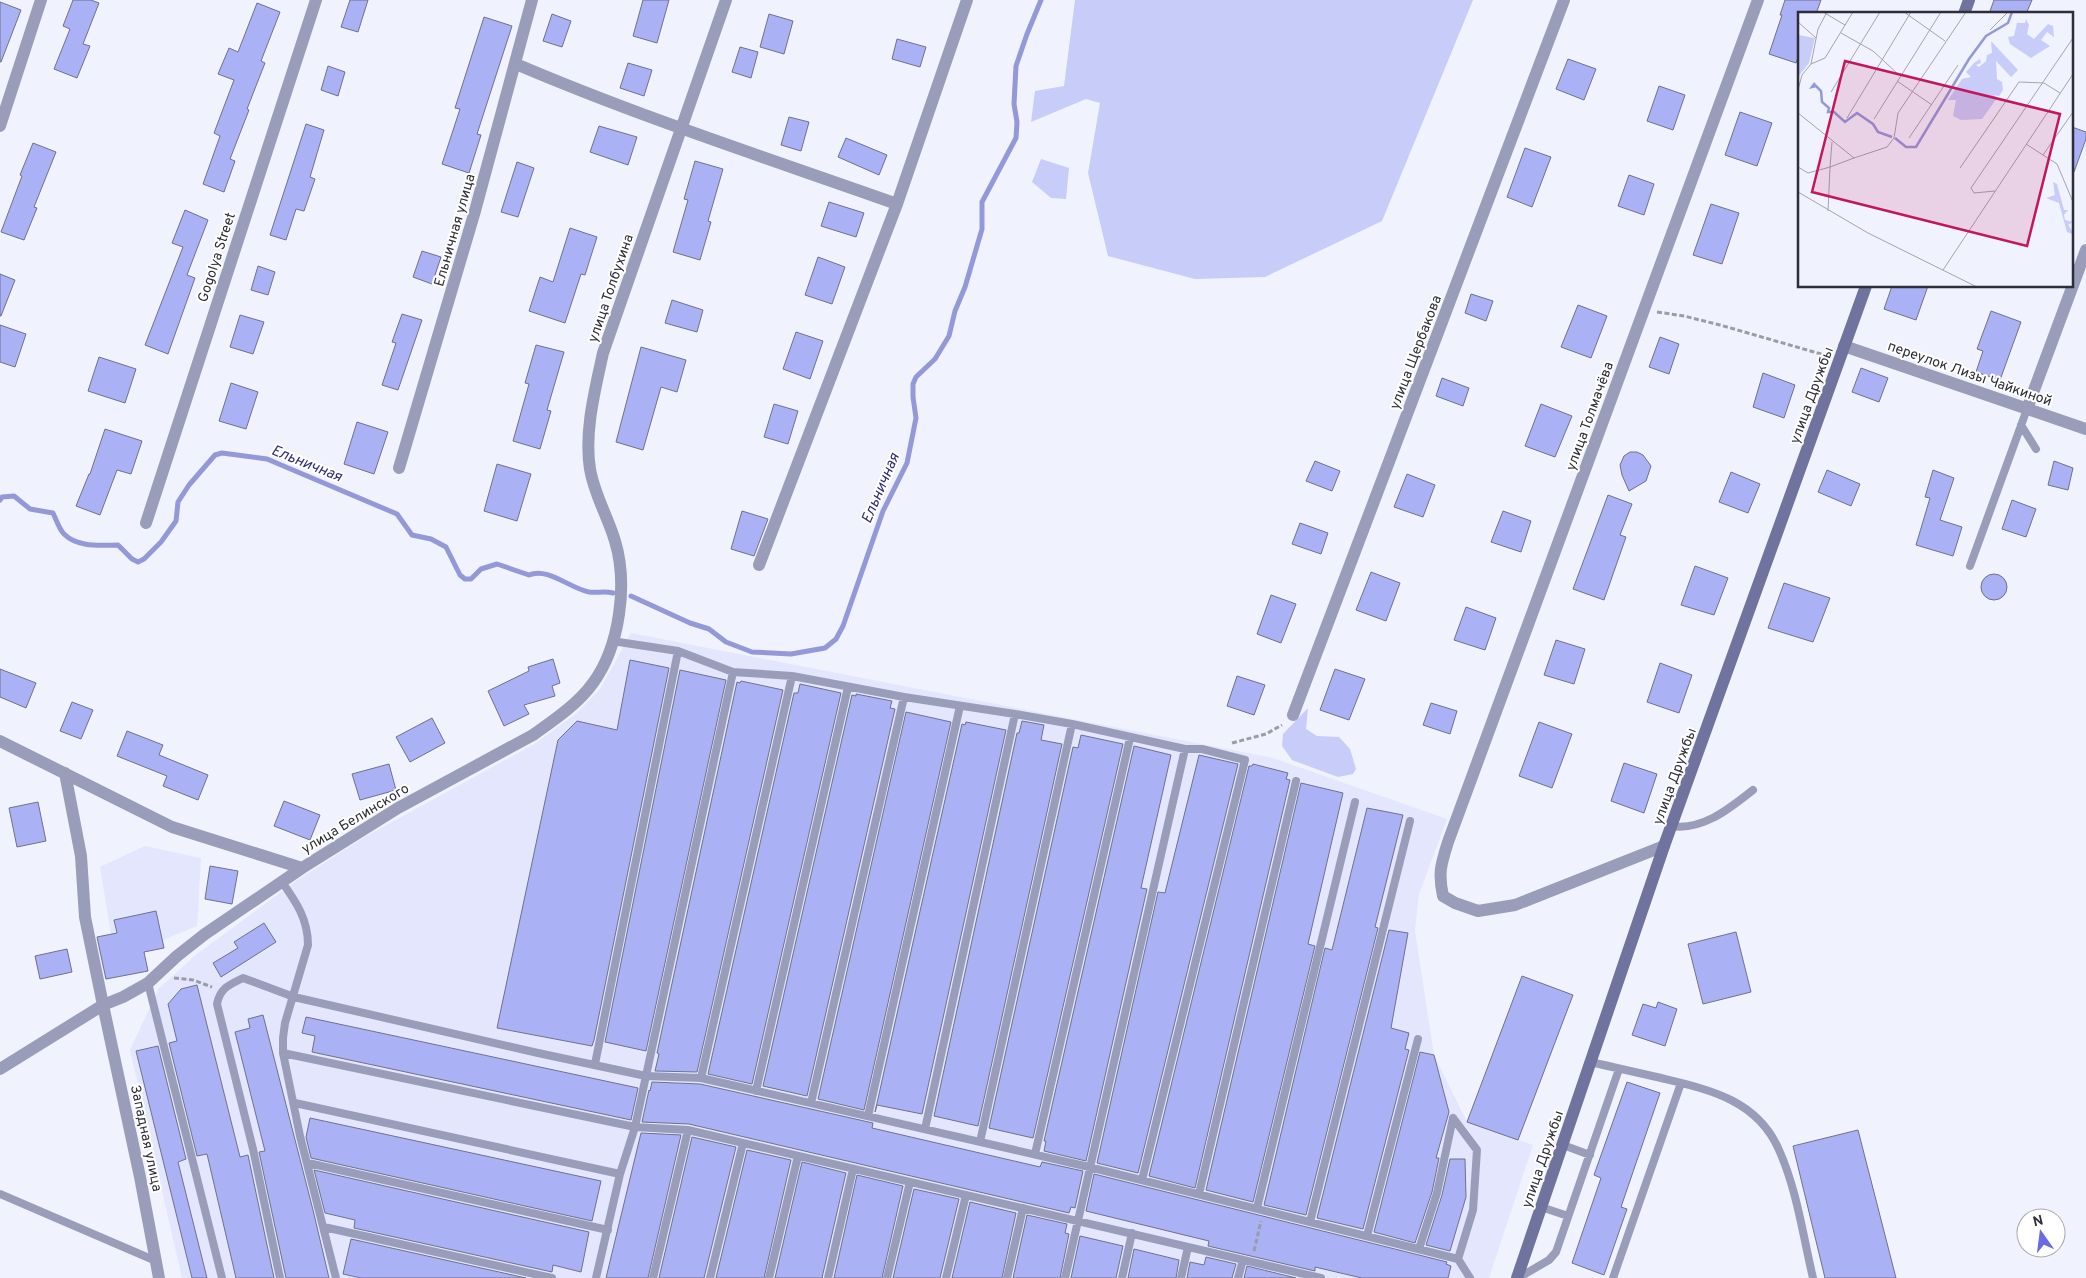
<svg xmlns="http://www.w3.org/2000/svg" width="2086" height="1278" viewBox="0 0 2086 1278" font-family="Overpass,sans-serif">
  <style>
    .built { fill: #e3e6fd }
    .green { fill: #c7ccf8 }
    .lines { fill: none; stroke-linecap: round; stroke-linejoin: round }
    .stream { stroke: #9398d9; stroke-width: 5 }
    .building { fill: #abb1f5; stroke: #6e718b }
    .path { stroke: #9b9ca8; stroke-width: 3; stroke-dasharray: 5 2.5; stroke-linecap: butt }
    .lane { stroke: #999dba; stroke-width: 8 }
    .street { stroke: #999dba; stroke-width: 12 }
    .secondary { stroke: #6f739d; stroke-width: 12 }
    .labels { text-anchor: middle; stroke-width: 4; stroke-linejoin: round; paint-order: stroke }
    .street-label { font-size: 14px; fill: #2d2e3a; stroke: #fff }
    .water-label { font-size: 15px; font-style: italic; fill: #302c78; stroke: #fff }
    .inset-river { fill: none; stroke: #9398d9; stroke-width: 2.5 }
    .inset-road { fill: none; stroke: #a2a4b0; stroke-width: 1 }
    .view { fill: #c2185b; fill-opacity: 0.15; stroke: #c2185b; stroke-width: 2.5 }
    .inset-edge { fill: none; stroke: #2d2e3a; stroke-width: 2.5 }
  </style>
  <rect width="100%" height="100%" fill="#f0f2fe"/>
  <path class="built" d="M 631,633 L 1273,758 L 1447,819 L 1419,894 L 1415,931 L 1434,1055 L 1467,1122 L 1533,1145 L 1489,1278 L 182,1278 L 130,1050 L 159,988 L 197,954 L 296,881 L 363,838 L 536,743 L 577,713 L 600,689 Z
    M 145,846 L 201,858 L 197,926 L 163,940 L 164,948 L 144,952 L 148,971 L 105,980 L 96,937 L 111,934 L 100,867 Z"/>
  <path class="green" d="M 1075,0 L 1473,0 L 1382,221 L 1265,277 L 1195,279 L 1108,256 L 1088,173 L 1100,103 L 1086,99 L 1031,122 L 1035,91 L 1064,86 Z
    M 1041,159 L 1069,168 L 1066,199 L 1051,198 L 1032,182 Z
    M 1308,708 L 1306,729 L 1317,736 L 1339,737 L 1350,749 L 1356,769 L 1353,774 L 1338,777 L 1292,760 L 1282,746 L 1283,734 Z"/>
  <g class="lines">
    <path class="stream" d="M 0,500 L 2,497 L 14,496 L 30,509 L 53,513 C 56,519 59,529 64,534 C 78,548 101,545 118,545 L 132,559 L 138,562 L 144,559 L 161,542 L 176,521 L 178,502 L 189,485 L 215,455 L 222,453 L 267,459 L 397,514 L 412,535 L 431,539 L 446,547 L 460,575 L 465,579 L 471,579 L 481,569 L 497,564 L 529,575 C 548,567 569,588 589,592 C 597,593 605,591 613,593
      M 631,596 L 690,623 L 709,629 L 726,642 L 752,652 L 791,654 L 825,648 L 836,639 L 843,626 L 883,511 L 907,463 L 916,418 L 913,397 L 913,384 L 916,377 L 935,359 L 949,336 L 955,311 L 965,287 L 982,229 L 982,202 L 1016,138 L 1017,122 L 1014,104 L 1016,66 L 1027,34 L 1041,0"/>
  </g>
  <path class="building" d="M 73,0 L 91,0 L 99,3 L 83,44 L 90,46 L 77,78 L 54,69 L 70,29 L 63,26 Z
    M 350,0 L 368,0 L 358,32 L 341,27 Z
    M 643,0 L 669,0 L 657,43 L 633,36 Z
    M 1785,0 L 1821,0 L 1816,14 L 1800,14 L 1800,51 L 1796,63 L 1769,54 L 1782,15 L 1780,15 Z
    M 1994,0 L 2032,0 L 2026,14 L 1989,14 Z
    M 0,2 L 21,10 L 1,62 L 0,62 Z
    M 257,3 L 280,12 L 261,61 L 265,63 L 247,109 L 249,110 L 230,159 L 235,161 L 224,192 L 203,184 L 220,136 L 214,133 L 234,80 L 218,74 L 229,48 L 238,52 Z
    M 552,14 L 571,21 L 562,47 L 543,41 Z
    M 769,14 L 793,21 L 784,54 L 760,47 Z
    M 484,17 L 512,26 L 477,134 L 481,135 L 469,173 L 442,164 L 460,109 L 455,108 Z
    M 897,39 L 926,47 L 920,67 L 892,59 Z
    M 740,47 L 758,52 L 751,78 L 732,72 Z
    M 1568,59 L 1596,69 L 1584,100 L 1556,89 Z
    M 628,63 L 652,70 L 644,96 L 620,88 Z
    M 328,66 L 345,72 L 338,96 L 321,90 Z
    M 1659,86 L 1685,95 L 1673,130 L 1647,121 Z
    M 1740,112 L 1772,123 L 1757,166 L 1725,155 Z
    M 789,117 L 809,122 L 801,151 L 781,145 Z
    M 306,124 L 324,130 L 310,177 L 315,179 L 304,211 L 296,209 L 286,240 L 270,235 Z
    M 599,126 L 637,137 L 628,165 L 590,152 Z
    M 2072,127 L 2086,132 L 2086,139 L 2074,172 L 2072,172 Z
    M 846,138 L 887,155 L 879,175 L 838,157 Z
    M 33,143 L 56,152 L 34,207 L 37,208 L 24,240 L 1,232 L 22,176 L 20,175 Z
    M 1525,148 L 1551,157 L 1532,207 L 1507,197 Z
    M 695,161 L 723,169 L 708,221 L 711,222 L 700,260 L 673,252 L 688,200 L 684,199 Z
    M 517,162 L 534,168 L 518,217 L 501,212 Z
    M 1629,175 L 1654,184 L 1644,215 L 1618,206 Z
    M 829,202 L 864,213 L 856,237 L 821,226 Z
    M 1711,204 L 1739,213 L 1722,264 L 1693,255 Z
    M 185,210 L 208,220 L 187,275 L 195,278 L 168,354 L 145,345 L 183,247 L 172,243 Z
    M 570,228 L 597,237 L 585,275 L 581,274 L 565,323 L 529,311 L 540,277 L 553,282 Z
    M 422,251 L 441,257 L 432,284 L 413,277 Z
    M 818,257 L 845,267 L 832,304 L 805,295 Z
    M 258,266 L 275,272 L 268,295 L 251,290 Z
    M 0,274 L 15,280 L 1,316 L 0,316 Z
    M 1892,286 L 1928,286 L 1916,320 L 1884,309 Z
    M 1471,294 L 1493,301 L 1486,321 L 1465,313 Z
    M 672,300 L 703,310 L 697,332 L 665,323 Z
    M 1578,305 L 1607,316 L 1591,358 L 1561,347 Z
    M 1991,311 L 2021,322 L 2000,380 L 1976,372 L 1983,351 L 1977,349 Z
    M 402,314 L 422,320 L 398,390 L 382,385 L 396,343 L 392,342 Z
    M 240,315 L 264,322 L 253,354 L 230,347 Z
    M 0,325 L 26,334 L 15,367 L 0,362 Z
    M 796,332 L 823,341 L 810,379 L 783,369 Z
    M 1660,337 L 1679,344 L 1669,374 L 1649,367 Z
    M 536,345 L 564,352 L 547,410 L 551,411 L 540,449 L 513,441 L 529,384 L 525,383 Z
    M 641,347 L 686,360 L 677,392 L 661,387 L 643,450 L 616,442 Z
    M 99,357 L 136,369 L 125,403 L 88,391 Z
    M 1861,368 L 1888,378 L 1879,402 L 1852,392 Z
    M 1763,373 L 1795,385 L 1784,418 L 1753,407 Z
    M 1442,378 L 1469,388 L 1463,406 L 1436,396 Z
    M 231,383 L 258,392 L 246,429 L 219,421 Z
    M 774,404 L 798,411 L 788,444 L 764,437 Z
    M 1541,404 L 1572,416 L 1555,457 L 1525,446 Z
    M 357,422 L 388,432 L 374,474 L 344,464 Z
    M 105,429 L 142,441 L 131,474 L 117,470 L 100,515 L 76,506 L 89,474 L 90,474 Z
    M 1630,452 L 1637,452 L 1643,455 L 1651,466 L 1646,481 L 1629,491 L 1622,475 L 1620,465 L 1624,456 Z
    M 1315,461 L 1340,471 L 1332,491 L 1306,481 Z
    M 2054,461 L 2073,468 L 2068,490 L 2048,485 Z
    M 497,464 L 531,474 L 517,521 L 484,511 Z
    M 1827,470 L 1860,484 L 1851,506 L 1818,492 Z
    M 1933,470 L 1954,478 L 1940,520 L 1962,527 L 1953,556 L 1916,545 L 1930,498 L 1925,497 Z
    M 1731,472 L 1760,484 L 1748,513 L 1719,502 Z
    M 1407,474 L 1435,485 L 1423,517 L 1394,507 Z
    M 1608,495 L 1632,504 L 1620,535 L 1626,537 L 1604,600 L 1573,589 Z
    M 2012,500 L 2036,509 L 2026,537 L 2002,529 Z
    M 742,511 L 768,519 L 754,556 L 731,549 Z
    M 1503,511 L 1531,521 L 1521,552 L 1491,542 Z
    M 1300,523 L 1328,533 L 1321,554 L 1292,544 Z
    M 1695,566 L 1728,578 L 1714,615 L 1681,605 Z
    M 1371,572 L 1400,583 L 1386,621 L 1356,610 Z
    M1981 587a13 13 0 1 1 26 0a13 13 0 1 1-26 0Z
    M 1784,583 L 1830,598 L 1813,642 L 1768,628 Z
    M 1271,595 L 1296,604 L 1281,643 L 1257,634 Z
    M 1466,607 L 1496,618 L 1485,650 L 1454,640 Z
    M 1556,640 L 1585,649 L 1574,684 L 1544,675 Z
    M 553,659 L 560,683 L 552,686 L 555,696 L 524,705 L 529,714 L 504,726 L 488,691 L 529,671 L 528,667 Z
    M 630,660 L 669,668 L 594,1040 L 592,1046 L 497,1028 L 558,740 L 577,721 L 617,730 Z
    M 1660,663 L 1692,675 L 1679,713 L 1647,702 Z
    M 0,669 L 36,683 L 26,708 L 0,697 Z
    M 1335,669 L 1365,679 L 1349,720 L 1320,710 Z
    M 680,670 L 726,680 L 646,1051 L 605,1042 Z
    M 1237,676 L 1265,685 L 1254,715 L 1227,706 Z
    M 741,681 L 783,690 L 697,1072 L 655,1071 L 659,1054 L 657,1053 L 737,682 L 740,683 Z
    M 800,684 L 841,693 L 752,1084 L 708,1074 L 794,693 L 798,693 Z
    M 856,694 L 892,701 L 890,708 L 895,709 L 807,1096 L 763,1086 L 852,695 L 856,696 Z
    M 72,702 L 93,710 L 81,739 L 60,731 Z
    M 1431,703 L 1457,711 L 1450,734 L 1423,725 Z
    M 906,712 L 951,722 L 864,1110 L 818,1099 Z
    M 432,718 L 445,743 L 410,762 L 396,737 Z
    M 1022,721 L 1044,725 L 1041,740 L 1062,744 L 978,1126 L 934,1116 L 1017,733 L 1019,733 Z
    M 966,722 L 1006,730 L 922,1114 L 877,1105 L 875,1112 L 962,724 L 965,725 Z
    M 1539,722 L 1572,734 L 1552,788 L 1519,776 Z
    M 127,731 L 163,745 L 159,755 L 208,775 L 198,800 L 163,786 L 167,776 L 117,756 Z
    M 1081,735 L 1123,744 L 1033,1138 L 989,1128 L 1073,747 L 1078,748 Z
    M 1134,746 L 1171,755 L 1141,888 L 1147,889 L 1086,1161 L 1044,1151 L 1046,1141 L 1044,1141 Z
    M 1199,755 L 1238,764 L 1138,1173 L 1097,1163 L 1158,892 L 1165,893 Z
    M 1624,763 L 1657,774 L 1644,813 L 1611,801 Z
    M 389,764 L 396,790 L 360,800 L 352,774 Z
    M 1253,764 L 1288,773 L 1286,779 L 1290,780 L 1195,1188 L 1149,1176 L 1249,766 L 1252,766 Z
    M 1301,783 L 1343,793 L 1308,944 L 1315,946 L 1253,1202 L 1206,1190 Z
    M 284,801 L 320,815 L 310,840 L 274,826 Z
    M 38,802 L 46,841 L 17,847 L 9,808 Z
    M 1367,808 L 1403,815 L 1375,927 L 1378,928 L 1306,1215 L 1264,1205 L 1325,948 L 1332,950 Z
    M 210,866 L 238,871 L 232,904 L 205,899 Z
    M 156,911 L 164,948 L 144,952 L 148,971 L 106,979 L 97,937 L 117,933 L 114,920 Z
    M 264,923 L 276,942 L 221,977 L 213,963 L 238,948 L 234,942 Z
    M 1389,930 L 1408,933 L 1391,1028 L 1409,1033 L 1405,1049 L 1409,1050 L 1363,1229 L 1317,1218 Z
    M 1736,932 L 1751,992 L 1703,1004 L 1688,944 Z
    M 67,949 L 72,972 L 40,979 L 35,956 Z
    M 1522,976 L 1573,995 L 1518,1140 L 1467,1122 Z
    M 197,985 L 240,1157 L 248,1155 L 274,1278 L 236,1278 L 207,1154 L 197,1156 L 169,1043 L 177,1041 L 168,1004 L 181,989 Z
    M 1658,1002 L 1677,1009 L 1665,1046 L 1632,1035 L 1643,1004 L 1656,1008 Z
    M 263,1015 L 313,1210 L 329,1278 L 286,1278 L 259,1152 L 265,1151 L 235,1032 L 250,1028 L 248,1019 Z
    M 306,1017 L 638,1088 L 631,1120 L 312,1052 L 315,1036 L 302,1033 Z
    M 158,1046 L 186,1159 L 178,1162 L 207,1278 L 192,1278 L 136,1051 Z
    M 1420,1052 L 1434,1055 L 1449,1112 L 1436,1158 L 1439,1158 L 1432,1192 L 1415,1243 L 1374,1232 Z
    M 652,1082 L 700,1084 L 873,1123 L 872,1128 L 1040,1167 L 1042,1162 L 1083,1171 L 1075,1208 L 1071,1207 L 1069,1213 L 689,1124 L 642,1122 L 649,1090 L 650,1091 Z
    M 1627,1082 L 1660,1093 L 1621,1207 L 1627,1209 L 1604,1275 L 1572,1263 L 1601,1178 L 1594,1175 Z
    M 310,1118 L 601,1181 L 592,1221 L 311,1158 L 306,1137 Z
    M 1858,1130 L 1896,1278 L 1825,1278 L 1793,1146 Z
    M 641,1133 L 681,1135 L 648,1278 L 606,1278 Z
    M 692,1137 L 736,1147 L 704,1278 L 659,1278 Z
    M 747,1150 L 791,1160 L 764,1278 L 716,1278 Z
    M 1450,1159 L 1465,1159 L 1466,1197 L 1450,1251 L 1426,1245 L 1442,1195 Z
    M 802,1162 L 846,1173 L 822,1278 L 775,1278 Z
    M 314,1170 L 589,1232 L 581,1272 L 553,1265 L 552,1272 L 354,1228 L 355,1220 L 325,1213 Z
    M 1094,1174 L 1447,1262 L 1446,1264 L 1451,1266 L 1448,1278 L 1362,1278 L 1315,1267 L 1315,1271 L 1208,1246 L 1209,1241 L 1086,1211 Z
    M 857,1175 L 903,1186 L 882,1278 L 834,1278 Z
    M 914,1189 L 959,1199 L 940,1278 L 893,1278 Z
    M 970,1202 L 1016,1213 L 1002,1278 L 952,1278 Z
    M 1027,1215 L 1067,1224 L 1065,1233 L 1069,1234 L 1060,1278 L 1013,1278 Z
    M 1080,1236 L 1123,1246 L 1116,1278 L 1071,1278 Z
    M 351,1239 L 526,1278 L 361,1278 L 343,1274 Z
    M 1134,1249 L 1179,1260 L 1176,1278 L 1128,1278 Z
    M 1206,1257 L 1236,1264 L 1232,1278 L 1187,1278 L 1190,1262 L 1204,1265 Z
    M 1247,1266 L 1296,1278 L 1244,1278 Z"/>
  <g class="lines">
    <path class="path" d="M 1657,312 L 1684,316 L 1720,325 L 1828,356
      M 1232,743 L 1266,734 L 1282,725
      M 174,978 L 193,980 L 212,987
      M 1254,1251 L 1261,1221"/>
    <path class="lane" d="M 2021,425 L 2036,449
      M 1970,566 L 2027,409
      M 612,641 L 678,651 L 733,672 L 792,676 L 904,697 L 1015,714 L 1072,724 L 1185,749 L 1202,749 L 1245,760 L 1142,1180
      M 1671,826 C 1703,831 1730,808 1753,790
      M 282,882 C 296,902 308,919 308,945 L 285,1023 L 283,1038 L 283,1053 L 300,1136 L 336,1278
      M 148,983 L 222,1278
      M 283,1053 L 635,1127 L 688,1130 L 1321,1278
      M 1591,1062 C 1616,1068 1640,1073 1665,1079 C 1711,1090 1758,1101 1779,1150 C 1797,1190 1803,1236 1813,1278
      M 595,1064 L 678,651
      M 701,1078 L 792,676
      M 756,1091 L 848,687
      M 295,1103 L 620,1174
      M 811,1103 L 904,697
      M 868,1116 L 960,706
      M 1453,1118 L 1477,1150 L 1473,1210 L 1458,1259
      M 925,1129 L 1015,714
      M 980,1142 L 1072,724
      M 1563,1145 L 1590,1155
      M 1035,1154 L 1130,738
      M 308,1163 L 608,1230
      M 0,1194 L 156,1261
      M 1199,1194 L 1296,781
      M 1541,1207 L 1568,1216
      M 1257,1208 L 1355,802
      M 1310,1222 L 1410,821
      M 324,1227 L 552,1278
      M 1367,1236 L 1418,1039
      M 1419,1249 L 1437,1193 L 1453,1118
      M 280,1278 L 253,1149 L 217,1004 C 220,988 229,985 243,978 L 294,997 L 538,1053 L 646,1076 L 701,1078 L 1089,1167 L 1458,1259 L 1470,1278
      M 596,1278 L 620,1174 L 635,1127 L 733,672
      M 653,1278 L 688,1130
      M 710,1278 L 743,1143
      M 769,1278 L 798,1156
      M 828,1278 L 853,1169
      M 887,1278 L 910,1182
      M 946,1278 L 966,1195
      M 1007,1278 L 1023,1208
      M 1065,1278 L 1185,749
      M 1122,1278 L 1132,1233
      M 1181,1278 L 1188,1247
      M 1238,1278 L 1243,1260
      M 1518,1278 L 1549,1260 L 1556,1252 L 1619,1069
      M 1613,1278 L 1681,1083"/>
    <path class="street" d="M 516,64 C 640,117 770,159 897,204
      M 0,126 L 41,0
      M 1844,346 L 2086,429
      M 2027,409 L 2086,250
      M 399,468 L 475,211 L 532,0
      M 146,523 L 316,0
      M 759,565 L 897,204 L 967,0
      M 1293,715 L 1564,0
      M 0,741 L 172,827 L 302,868 L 398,808 L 533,735 C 554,720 578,704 593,683 C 620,646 628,584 615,541 C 608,517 594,494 590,469 C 584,432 595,390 603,353 L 726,0
      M 1664,846 L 1515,905 L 1478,911 L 1455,903 L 1443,896 C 1438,873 1441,864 1448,842 L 1758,0
      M 0,1069 L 103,1005 L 85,917 L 81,856 L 65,773
      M 159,1278 L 140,1177 L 103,1005 L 123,997 L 148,983 L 177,956 L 205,934 L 302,868"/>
    <path class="secondary" d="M 1964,14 L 1969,0
      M 1517,1278 L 1664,846 L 1866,286"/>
  </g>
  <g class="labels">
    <g class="street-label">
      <text transform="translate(454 230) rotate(-74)" y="5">Ельничная улица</text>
      <text transform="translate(216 257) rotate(-72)" y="5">Gogolya Street</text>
      <text transform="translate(610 288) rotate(-71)" y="5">улица Толбухина</text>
      <text transform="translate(1415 352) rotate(-69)" y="5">улица Щербакова</text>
      <text transform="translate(1970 373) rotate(19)" y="5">переулок Лизы Чайкиной</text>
      <text transform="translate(1811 395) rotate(-70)" y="5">улица Дружбы</text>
      <text transform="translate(1589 416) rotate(-70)" y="5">улица Толмачёва</text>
      <text transform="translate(1674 776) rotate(-70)" y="5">улица Дружбы</text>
      <text transform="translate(355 818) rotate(-31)" y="5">улица Белинского</text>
      <text transform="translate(147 1138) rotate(78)" y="5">Западная улица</text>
      <text transform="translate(1542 1159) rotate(-71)" y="5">улица Дружбы</text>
    </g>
    <g class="water-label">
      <text transform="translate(307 463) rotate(22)" y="5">Ельничная</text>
      <text transform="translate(880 488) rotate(-67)" y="5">Ельничная</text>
    </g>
  </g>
  <g transform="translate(1798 12)">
    <rect width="275" height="275" fill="#f0f2fe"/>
    <path d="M 228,7 L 231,13 L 229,22 L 236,27 L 250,12 L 255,14 L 256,25 L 249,20 L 243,28 L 252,34 L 233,46 L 212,32 L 210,25 L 216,24 L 219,11 L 227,11 ZM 0,23 L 17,26 L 11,51 L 0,65 ZM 193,29 L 220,58 L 213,65 L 198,49 L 199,67 L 204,70 L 205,78 L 201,84 L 196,83 L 199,86 L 184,107 L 163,108 L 155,104 L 158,88 L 150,88 L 164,67 L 173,65 L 168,60 L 176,51 L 182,47 L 183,51 L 178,53 L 181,55 L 188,49 L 189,43 L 194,41 ZM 255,170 L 259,172 L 266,198 L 270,198 L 266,203 L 267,208 L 275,210 L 270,213 L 275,220 L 274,228 L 274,222 L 269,220 L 261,191 L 248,186 L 257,183 Z" fill="#c7ccf8"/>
    <path class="inset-river" d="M 17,71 L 14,75 L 18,74 L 23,79 L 24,90 L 31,96 L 30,100 L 36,100 L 47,110 L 59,101 L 75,112 L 80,120 L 94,125M 97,126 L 108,135 L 118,135 L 171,47 L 188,24 L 210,11 L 214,0"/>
    <path class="inset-road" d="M 25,0 L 47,13M 106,0 L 147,29M 0,10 L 18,26M 192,18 L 210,0M 43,21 L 75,39 L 101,63M 13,52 L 20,17 L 29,0M 99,69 L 134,93M 0,78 L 4,63 L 13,52 L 27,46 L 55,0M 33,80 L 82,0M 0,101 L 56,146 L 89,135 L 96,126 L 100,101 L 168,0M 49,106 L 113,0M 76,107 L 143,0M 111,126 L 160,53M 228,132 L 259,152 L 275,190M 245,143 L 275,100M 0,155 L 10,161 L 32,155 L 34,130M 162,156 L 221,70 L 246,71 L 262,81M 197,179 L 176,181 L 173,176 L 275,26M 0,180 L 70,221 L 179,275M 30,199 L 32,155 L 56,146M 145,258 L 275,62"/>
    <path class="view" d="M 47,49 L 262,102 L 229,234 L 14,180 Z"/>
    <rect width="275" height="275" class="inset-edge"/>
  </g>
  <g transform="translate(2041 1233) rotate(346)"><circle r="24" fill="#ffffff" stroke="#ababb0"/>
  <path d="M0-4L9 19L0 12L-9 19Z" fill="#6b69e3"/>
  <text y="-8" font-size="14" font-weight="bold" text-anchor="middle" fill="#2d2e3a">N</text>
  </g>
</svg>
